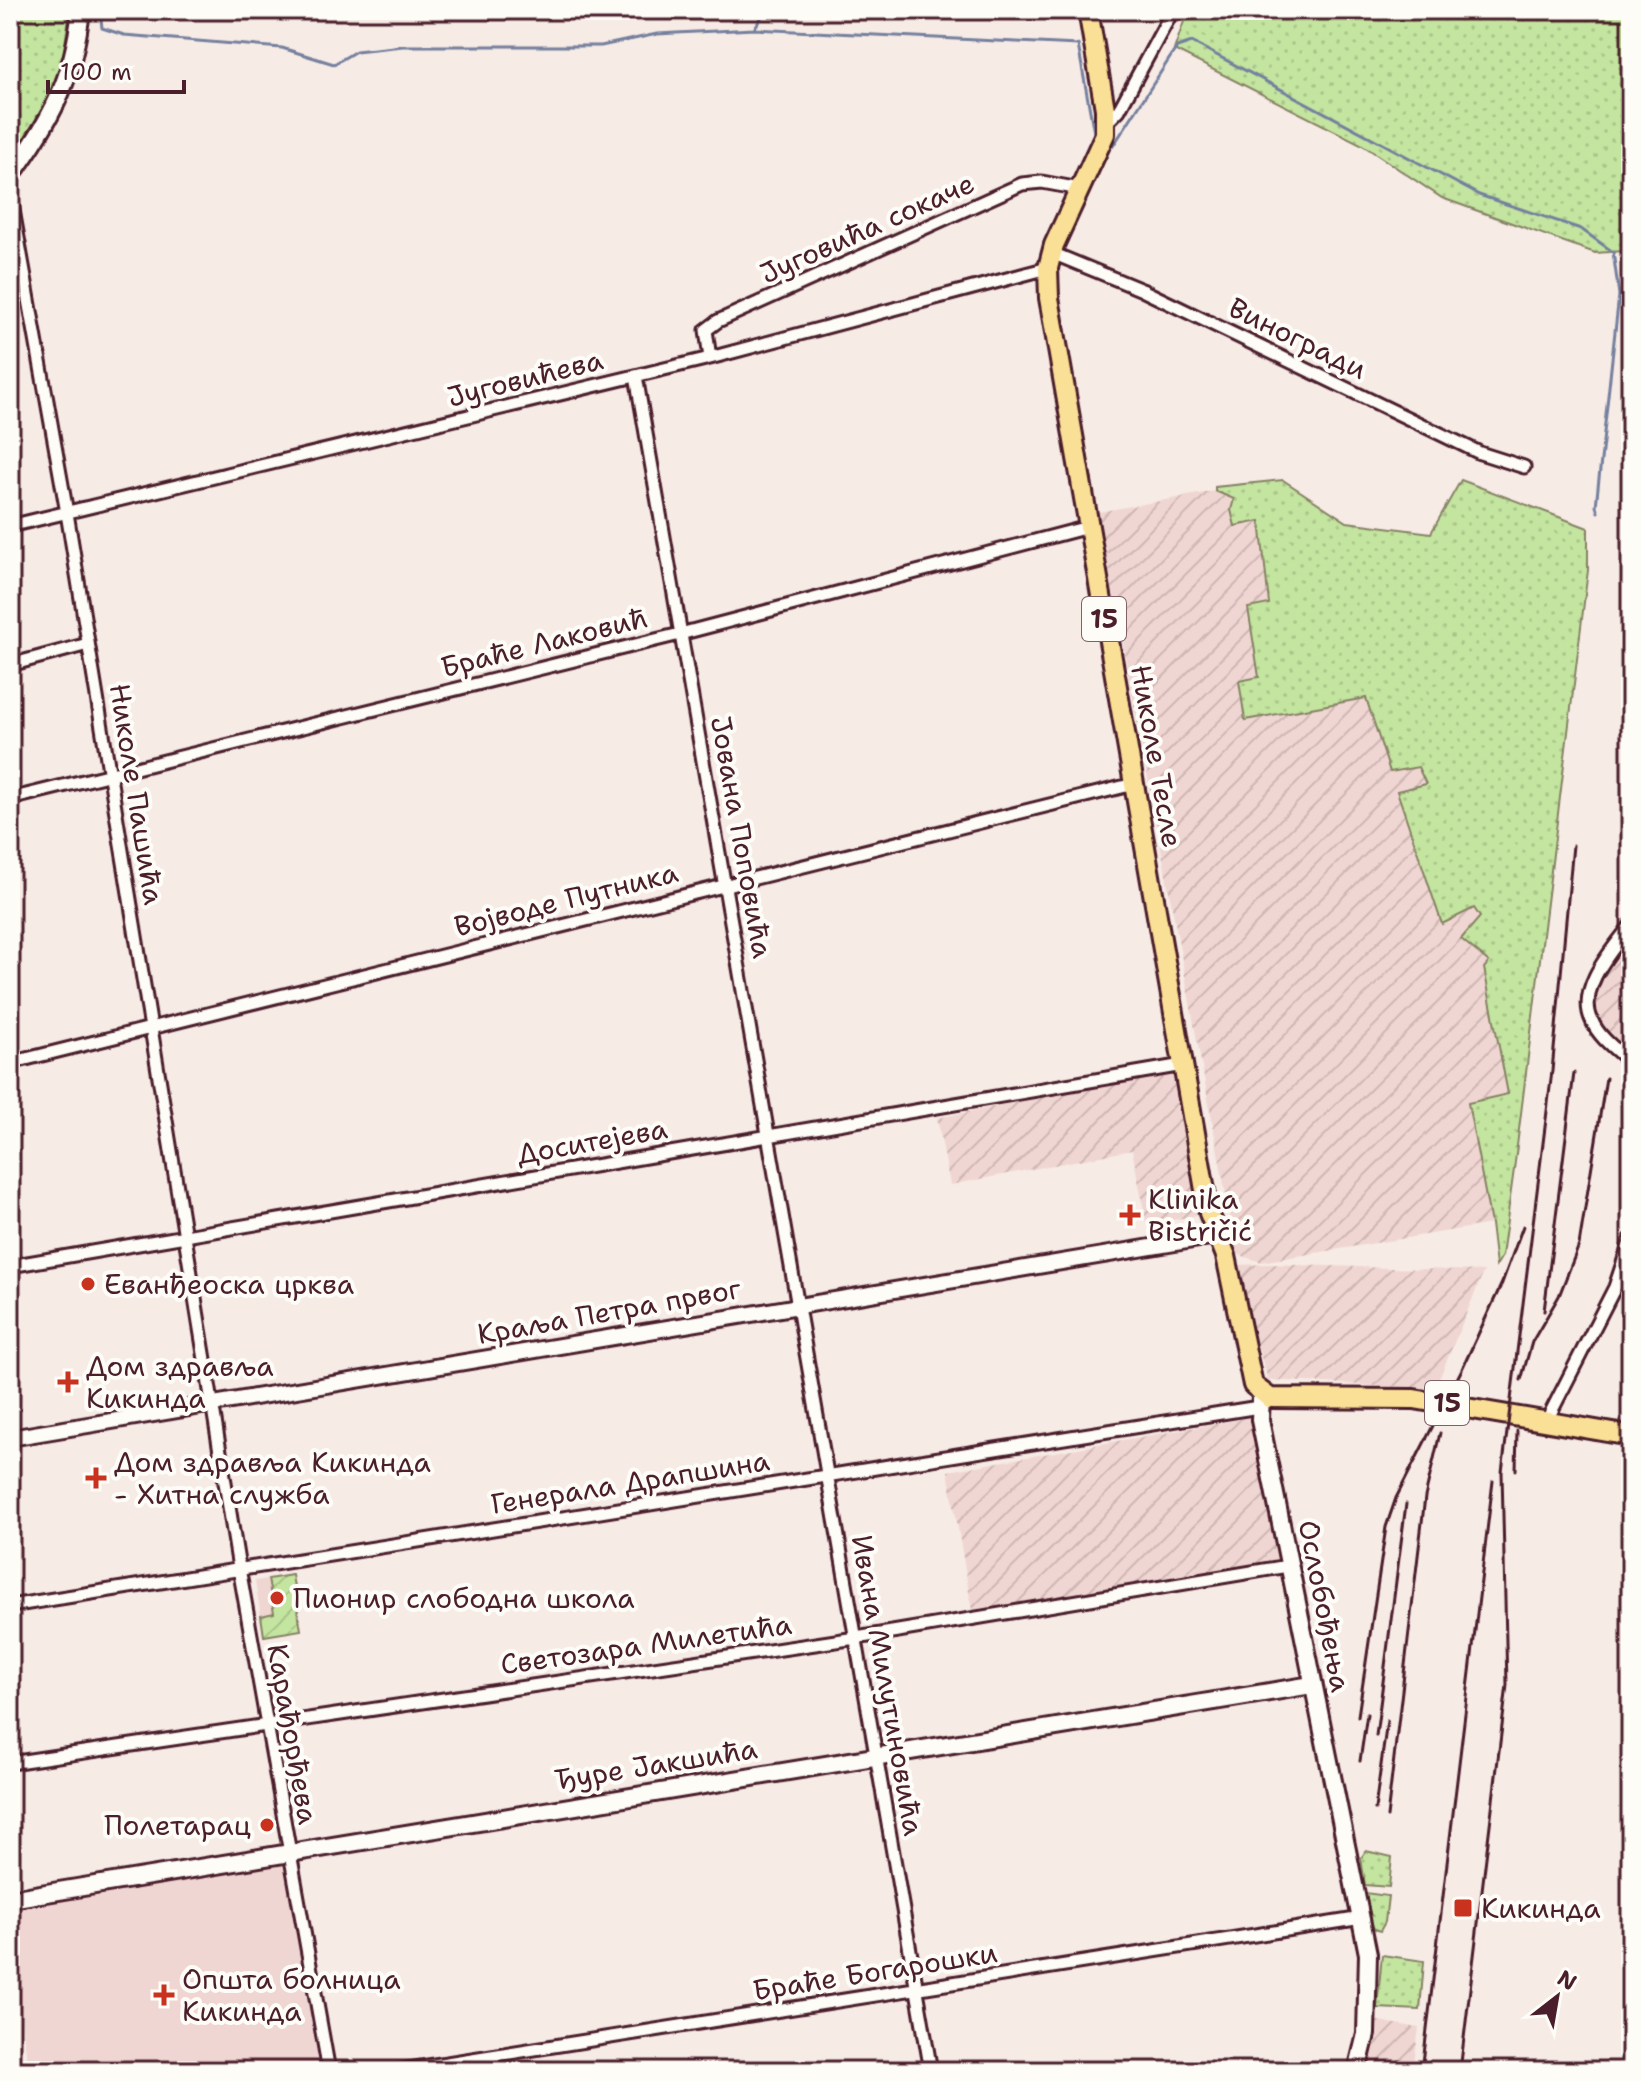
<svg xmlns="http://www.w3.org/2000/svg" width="1641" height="2081" viewBox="0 0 1641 2081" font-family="'Shantell Sans',sans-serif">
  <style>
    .built { fill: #f0d6d2 }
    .industrial { fill: url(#industrial-furrows) }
    .grass { fill: url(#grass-dots); stroke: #868265; stroke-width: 2 }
    .garden { fill: url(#garden-furrows); stroke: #868265; stroke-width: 2 }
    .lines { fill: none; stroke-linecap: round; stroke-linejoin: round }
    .stream { stroke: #74809e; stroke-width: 3 }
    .minor-casing { stroke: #4a1f2b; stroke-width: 17 }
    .tertiary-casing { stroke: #4a1f2b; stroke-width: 20 }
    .secondary-casing { stroke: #4a1f2b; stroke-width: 22 }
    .primary-casing { stroke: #4a1f2b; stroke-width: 24 }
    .minor { stroke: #fdfcf7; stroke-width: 11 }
    .tertiary { stroke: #fdfcf7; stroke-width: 14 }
    .secondary { stroke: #fdfcf7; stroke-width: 16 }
    .primary { stroke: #fadf96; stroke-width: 18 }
    .rail { stroke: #4a1f2b; stroke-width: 3 }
    .poi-dot { fill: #c8321e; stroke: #fdfcf7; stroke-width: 3 }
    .labels { text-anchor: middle; stroke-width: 8; stroke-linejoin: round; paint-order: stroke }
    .shield { fill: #fdfcf7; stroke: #806168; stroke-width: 2 }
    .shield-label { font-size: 26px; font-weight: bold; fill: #4a1f2b }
    .street-label { font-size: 28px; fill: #4a1f2b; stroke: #fdfcf7 }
    .poi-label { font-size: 28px; fill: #4a1f2b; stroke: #fdfcf7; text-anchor: start }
  </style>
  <defs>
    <pattern id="industrial-furrows" width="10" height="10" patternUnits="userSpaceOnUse" patternTransform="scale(2)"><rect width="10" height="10" fill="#f0d6d2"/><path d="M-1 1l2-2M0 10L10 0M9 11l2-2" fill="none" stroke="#cfb7b4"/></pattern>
    <pattern id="grass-dots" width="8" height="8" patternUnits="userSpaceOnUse" patternTransform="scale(2)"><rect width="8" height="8" fill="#c3e59f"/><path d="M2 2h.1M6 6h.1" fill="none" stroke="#a9c489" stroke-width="1.8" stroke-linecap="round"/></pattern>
    <pattern id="garden-furrows" width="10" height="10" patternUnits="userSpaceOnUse" patternTransform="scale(2)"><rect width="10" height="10" fill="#c3e59f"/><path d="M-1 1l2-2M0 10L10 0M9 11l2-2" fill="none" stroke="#a9c489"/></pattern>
  </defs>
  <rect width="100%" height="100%" fill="#f7ebe6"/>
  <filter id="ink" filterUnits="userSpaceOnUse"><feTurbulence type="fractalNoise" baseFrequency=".0125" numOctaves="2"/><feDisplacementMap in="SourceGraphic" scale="16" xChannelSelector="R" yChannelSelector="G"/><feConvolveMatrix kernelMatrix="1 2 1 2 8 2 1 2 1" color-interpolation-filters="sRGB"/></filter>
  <g filter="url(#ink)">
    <path class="built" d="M 292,1575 L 301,1630 L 264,1636 L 255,1581 Z
      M 289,1862 L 322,2071 L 29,2071 L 10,1950 L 10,1906 Z"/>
    <path class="industrial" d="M 1215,491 L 1234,499 L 1260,521 L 1269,604 L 1248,609 L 1259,677 L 1366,698 L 1390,771 L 1418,767 L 1426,785 L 1397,792 L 1443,924 L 1474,908 L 1480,917 L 1490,963 L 1484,968 L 1508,1095 L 1468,1103 L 1491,1224 L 1261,1262 L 1237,1254 L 1098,512 Z
      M 1631,934 L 1631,1052 L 1600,1030 L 1594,1005 L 1608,960 Z
      M 1174,1071 L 1203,1214 L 1147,1225 L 1132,1150 L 950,1185 L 937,1118 Z
      M 1268,1264 L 1484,1271 L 1435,1389 L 1268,1380 L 1233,1265 Z
      M 1253,1417 L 1282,1560 L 972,1610 L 948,1471 Z
      M 1373,2020 L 1419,2028 L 1413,2071 L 1364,2071 Z"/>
    <path class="grass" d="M 10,10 L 70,10 L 59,85 L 10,159 Z
      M 1188,10 L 1631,10 L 1631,199 L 1624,251 L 1595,253 L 1442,198 L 1361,144 L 1174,50 Z
      M 1283,480 L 1347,522 L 1431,533 L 1461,480 L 1588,528 L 1588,570 L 1515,1162 L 1502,1256 L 1496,1266 L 1491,1224 L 1468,1103 L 1508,1094 L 1484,968 L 1489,962 L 1461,939 L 1480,917 L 1474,908 L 1442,924 L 1397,791 L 1426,784 L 1418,767 L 1390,772 L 1366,698 L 1245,720 L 1239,681 L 1259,677 L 1248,608 L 1269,604 L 1260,521 L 1235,526 L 1231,510 L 1234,499 L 1215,491 L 1215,487 Z
      M 1366,1851 L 1392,1857 L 1389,1887 L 1365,1885 L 1361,1858 Z
      M 1365,1893 L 1388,1896 L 1385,1922 L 1380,1931 L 1373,1928 Z
      M 1382,1955 L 1424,1961 L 1420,2010 L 1377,2008 Z"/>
    <path class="garden" d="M 292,1575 L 301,1630 L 264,1636 L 261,1616 L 274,1613 L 268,1579 Z"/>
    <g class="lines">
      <path class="stream" d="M 100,10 L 102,28 L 124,35 L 282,48 L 334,64 L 356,51 L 403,46 L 601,46 L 657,34 L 754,29 L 1078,45 L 1094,133
        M 754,29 L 766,10
        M 1113,146 L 1177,47 L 1192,42 L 1479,195 L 1581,229 L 1613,252 L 1619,295 L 1596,506 L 1598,512"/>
      <defs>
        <path id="minor" d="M 1106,123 L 1119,110 L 1173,10
          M 10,193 L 67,513 L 239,1568 L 329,2071
          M 1052,253 L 1142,290 L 1480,453 L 1524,467
          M 710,358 L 706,330 L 718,321 L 1022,184 L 1042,182 L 1080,189
          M 636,376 L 931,2071
          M 10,526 L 710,358 L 1048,268
          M 10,665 L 88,644
          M 10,799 L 680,634 L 1088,527
          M 1631,925 C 1613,949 1576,988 1592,1021 C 1599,1038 1618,1051 1631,1063
          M 10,1063 L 1134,784
          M 10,1266 L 1183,1065
          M 1547,1420 L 1615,1287 L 1631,1239
          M 10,1606 L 1259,1407
          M 10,1763 L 856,1638 L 1288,1566
          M 396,2071 L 1362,1918
          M 1625,2071 L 1631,2061"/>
        <path id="tertiary" d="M 10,1438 L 1217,1236"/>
        <path id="secondary" d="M 10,177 C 51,120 73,81 81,10
          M 1261,1394 L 1260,1420 L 1368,1954 L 1366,2034 L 1357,2071
          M 10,1899 L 1312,1685"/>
        <path id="primary" d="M 1088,10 L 1105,109 L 1105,134 L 1054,245 L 1048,268 L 1049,298 L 1209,1213 L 1226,1256 L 1253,1385 L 1270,1398 L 1414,1399 L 1631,1436"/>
      </defs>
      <use href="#minor" class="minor-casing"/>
      <use href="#tertiary" class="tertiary-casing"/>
      <use href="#secondary" class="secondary-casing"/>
      <use href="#primary" class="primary-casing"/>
      <use href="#minor" class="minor"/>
      <use href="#tertiary" class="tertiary"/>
      <use href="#secondary" class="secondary"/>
      <use href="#primary" class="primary"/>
      <path class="rail" d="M 1544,1311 L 1574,1073
        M 1521,1380 L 1532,1342 L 1559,1296 L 1579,1245 L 1606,1078
        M 1516,1470 L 1517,1431
        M 1358,1716 L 1386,1527 L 1396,1498 L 1462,1369 L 1502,1283 L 1523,1226
        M 1376,1736 L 1406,1504
        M 1360,1761 L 1367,1714
        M 1375,1809 L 1387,1721
        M 1387,1817 L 1425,1497 L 1440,1433
        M 1422,2071 L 1493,1481
        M 1460,2071 L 1507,1685 L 1502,1472 L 1552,1071 L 1573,845"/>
    </g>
  </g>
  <g class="poi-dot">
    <path d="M1126 1203h8v8h8v8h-8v8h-8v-8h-8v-8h8z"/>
    <circle cx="88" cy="1284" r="8"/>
    <path d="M64 1370h8v8h8v8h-8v8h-8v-8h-8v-8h8z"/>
    <path d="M92 1466h8v8h8v8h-8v8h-8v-8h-8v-8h8z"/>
    <circle cx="277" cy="1598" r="8"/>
    <circle cx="267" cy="1825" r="8"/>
    <rect x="1453" y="1898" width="20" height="20" rx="4"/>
    <path d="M160 1983h8v8h8v8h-8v8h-8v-8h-8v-8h8z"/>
  </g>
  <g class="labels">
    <g class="shield">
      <rect x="1082" y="597" width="44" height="44" rx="6"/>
      <rect x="1425" y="1381" width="44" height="44" rx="6"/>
    </g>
    <g class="shield-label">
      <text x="1104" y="628">15</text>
      <text x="1447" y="1412">15</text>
    </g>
    <g class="street-label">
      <text transform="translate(867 228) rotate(-24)" y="10">Југовића сокаче</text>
      <text transform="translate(1298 338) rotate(26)" y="10">Виногради</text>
      <text transform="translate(525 378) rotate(-14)" y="10">Југовићева</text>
      <text transform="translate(544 642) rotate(-14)" y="10">Браће Лаковић</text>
      <text transform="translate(1157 756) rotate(80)" y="10">Николе Тесле</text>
      <text transform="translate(137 794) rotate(81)" y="10">Николе Пашића</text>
      <text transform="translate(742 837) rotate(80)" y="10">Јована Поповића</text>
      <text transform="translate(566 899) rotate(-14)" y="10">Војводе Путника</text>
      <text transform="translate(592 1141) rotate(-10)" y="10">Доситејева</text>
      <text transform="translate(609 1311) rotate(-10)" y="10">Краља Петра првог</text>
      <text transform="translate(630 1482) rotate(-9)" y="10">Генерала Драпшина</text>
      <text transform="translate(1325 1606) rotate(79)" y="10">Ослобођења</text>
      <text transform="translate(646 1644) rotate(-8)" y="10">Светозара Милетића</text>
      <text transform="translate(888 1685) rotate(80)" y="10">Ивана Милутиновића</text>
      <text transform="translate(293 1734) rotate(80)" y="10">Карађорђева</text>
      <text transform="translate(656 1764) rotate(-9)" y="10">Ђуре Јакшића</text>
      <text transform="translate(875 1971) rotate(-9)" y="10">Браће Богарошки</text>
    </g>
    <g class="poi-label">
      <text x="1148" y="1209">Klinika<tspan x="1148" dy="32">Bistričić</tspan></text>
      <text x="104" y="1294">Еванђеоска црква</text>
      <text x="86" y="1376">Дом здравља<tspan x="86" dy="32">Кикинда</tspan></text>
      <text x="114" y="1472">Дом здравља Кикинда<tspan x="114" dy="32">- Хитна служба</tspan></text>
      <text x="293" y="1608">Пионир слободна школа</text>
      <text x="251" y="1835" text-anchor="end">Полетарац</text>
      <text x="1481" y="1918">Кикинда</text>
      <text x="182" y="1989">Општа болница<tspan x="182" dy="32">Кикинда</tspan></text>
    </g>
  </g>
  <rect width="1641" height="2081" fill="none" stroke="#fdfcf7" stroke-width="40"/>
  <rect x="20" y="20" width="1601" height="2041" fill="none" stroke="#4a1f2b" stroke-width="3" filter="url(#ink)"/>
  <g transform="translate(1557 1997) rotate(31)" stroke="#fdfcf7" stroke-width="6" paint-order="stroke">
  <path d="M0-6L14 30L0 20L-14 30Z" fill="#4a1f2b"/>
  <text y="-12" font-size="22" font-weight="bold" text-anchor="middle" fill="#4a1f2b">N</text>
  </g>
  <path d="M48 80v12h136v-12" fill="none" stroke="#4a1f2b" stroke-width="4"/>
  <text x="60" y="80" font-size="24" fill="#4a1f2b" stroke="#fdfcf7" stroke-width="6" paint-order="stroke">100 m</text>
</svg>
